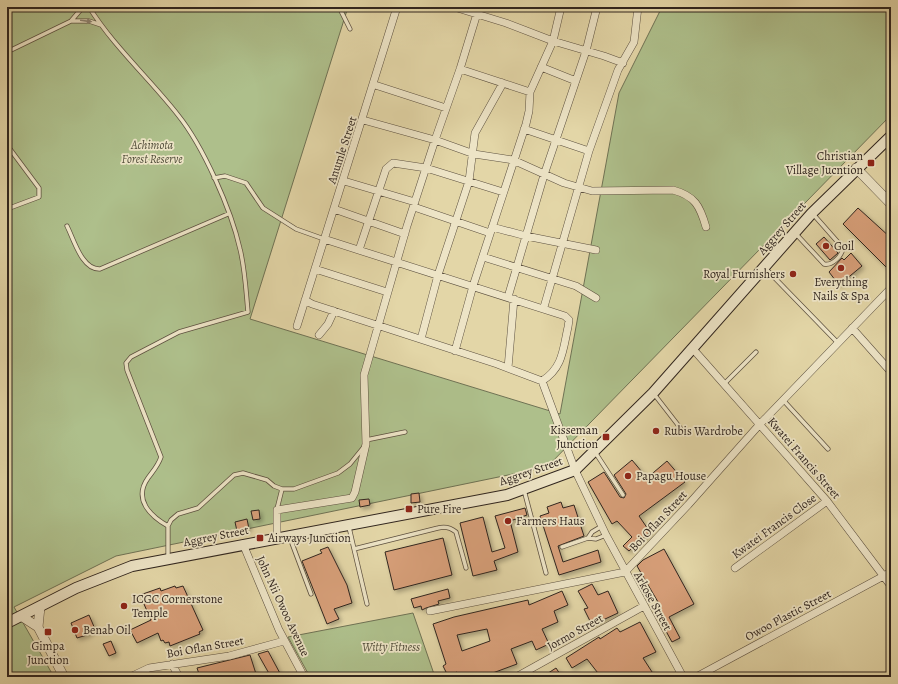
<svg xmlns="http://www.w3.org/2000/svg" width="898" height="684" viewBox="0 0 898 684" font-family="Alegreya,serif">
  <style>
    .green { fill: #aebf8b; stroke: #6f7254 }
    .building { fill: #d79f79; stroke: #30251e; fill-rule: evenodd; filter: url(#shadow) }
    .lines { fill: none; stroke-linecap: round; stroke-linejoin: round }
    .service-casing { stroke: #5d5140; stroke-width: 5 }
    .minor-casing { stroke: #5d5140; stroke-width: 8 }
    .tertiary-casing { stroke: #5d5140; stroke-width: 10 }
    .secondary-casing { stroke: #30251e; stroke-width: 12 }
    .service { stroke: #ede4c6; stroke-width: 3.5 }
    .minor { stroke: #ede4c6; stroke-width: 7 }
    .tertiary { stroke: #ede4c6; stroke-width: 9 }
    .secondary { stroke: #ede4c6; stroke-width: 10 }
    .oneway { fill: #8e8472 }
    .poi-dot { fill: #8f2418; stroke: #ede4c6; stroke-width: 1.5 }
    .labels { text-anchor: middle; stroke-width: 3.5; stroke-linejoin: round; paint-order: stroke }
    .park-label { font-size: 12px; font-style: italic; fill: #504c39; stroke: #ede4c6 }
    .street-label { font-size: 12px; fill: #30251e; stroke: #ede4c6 }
    .poi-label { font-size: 12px; fill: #30251e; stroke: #ede4c6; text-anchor: start }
  </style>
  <defs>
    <filter id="shadow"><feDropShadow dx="2.5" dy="2.5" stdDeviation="2" flood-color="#0004"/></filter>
  </defs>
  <rect width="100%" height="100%" fill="#e3d6a7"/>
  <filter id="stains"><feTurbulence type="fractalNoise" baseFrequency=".005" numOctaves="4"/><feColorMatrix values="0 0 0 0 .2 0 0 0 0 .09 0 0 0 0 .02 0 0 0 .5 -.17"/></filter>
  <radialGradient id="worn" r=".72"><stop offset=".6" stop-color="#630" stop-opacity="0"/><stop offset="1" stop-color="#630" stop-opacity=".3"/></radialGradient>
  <path class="green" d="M 7,7 L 348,7 L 250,319 L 560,414 L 619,93 L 662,7 L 891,7 L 891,115 L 547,467 L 116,556 L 14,607 L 54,677 L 7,677 Z
    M 413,613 L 435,677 L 310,677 L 288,637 Z"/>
  <path class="building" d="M 858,208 L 891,238 L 891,272 L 843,224 Z
    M 824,237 L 838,253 L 830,260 L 816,244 Z
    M 851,253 L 862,266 L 839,285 L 829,272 L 842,258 L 844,260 Z
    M 632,460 L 647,478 L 667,461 L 685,482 L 639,516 L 650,532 L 629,551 L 623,546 L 632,537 L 617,521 L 612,524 L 588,482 L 604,472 L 620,497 L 624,498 L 626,494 L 614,475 Z
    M 419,493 L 420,502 L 411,503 L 411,494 Z
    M 369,499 L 370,505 L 360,507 L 359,500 Z
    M 561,502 L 563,508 L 574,505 L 584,536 L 558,546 L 563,562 L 598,550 L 601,562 L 559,575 L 540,516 L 549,513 L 547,507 Z
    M 525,508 L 527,515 L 510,521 L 518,552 L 494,561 L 497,570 L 473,576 L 460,523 L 483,517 L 492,552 L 505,548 L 495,516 Z
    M 259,510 L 260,519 L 253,520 L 251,511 Z
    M 247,519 L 249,529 L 237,531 L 235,522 Z
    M 443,538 L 452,575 L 394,590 L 385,552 Z
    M 328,547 L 347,585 L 352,603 L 334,609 L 339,619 L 327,624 L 302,561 L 322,553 L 320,550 Z
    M 664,549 L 694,604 L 669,617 L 680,638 L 672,642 L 656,613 L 661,611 L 657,603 L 658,602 L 637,566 L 643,560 Z
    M 592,584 L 598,595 L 608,591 L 618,613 L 592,625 L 584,609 L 588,608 L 578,591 Z
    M 175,586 L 176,588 L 183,586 L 203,630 L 199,632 L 200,634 L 170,646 L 169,642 L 165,643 L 163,640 L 161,641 L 158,633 L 137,643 L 130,630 L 151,620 L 140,595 L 160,588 L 161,591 Z
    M 448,589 L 450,598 L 438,601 L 439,604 L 426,608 L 422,610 L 421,606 L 414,608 L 411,599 Z
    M 562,591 L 568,605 L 554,611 L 558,622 L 542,629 L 549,644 L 536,650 L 532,641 L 511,649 L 517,664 L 482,677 L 459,677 L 457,672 L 448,676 L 443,666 L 446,664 L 433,624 L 454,617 L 528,600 L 529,605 ZM 487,629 L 490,641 L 462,651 L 457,635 Z
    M 89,615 L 95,629 L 87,635 L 77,638 L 71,623 Z
    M 640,622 L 656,652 L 643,658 L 654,675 L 650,677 L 601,677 L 587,659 L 572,668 L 566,658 L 599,637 L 600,639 L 617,628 L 620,632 Z
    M 111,641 L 116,653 L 109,656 L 103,644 Z
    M 268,651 L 282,677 L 271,677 L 258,654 Z
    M 250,655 L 257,677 L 200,677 L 197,668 Z
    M 556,668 L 562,677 L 542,677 Z"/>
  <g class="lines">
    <defs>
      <path id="service" d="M 89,7 C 114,47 149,78 178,115 C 203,146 231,209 240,249 C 245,269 246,291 248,312 L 179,332 L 131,357 L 126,363 L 127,370 L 161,457 C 158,466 153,471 148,478 C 133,499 150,516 168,526
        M 339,7 L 350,29
        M 71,21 L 89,21 L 101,25
        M 7,52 L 71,21 L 83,7
        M 7,145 L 39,188 L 39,197 L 7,209
        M 214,178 L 225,176 L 246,183 L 263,208 L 296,229 L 324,239
        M 67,226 C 74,240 82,270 100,269 L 228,214
        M 796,234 L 824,264 C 832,266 842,256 843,248 L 813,214
        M 765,268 L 838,343
        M 724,384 L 756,352
        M 654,394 L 685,434
        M 783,400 L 828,449
        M 366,440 L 405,432
        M 595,452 L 623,495
        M 524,490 L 546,573
        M 277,509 L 282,489
        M 349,527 L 354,549 L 438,528 C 445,526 450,527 456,532 L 466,568
        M 290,538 L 311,594
        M 588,538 L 592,532 L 602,526
        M 562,547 L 588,538 L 596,539 L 606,535
        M 354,549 L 367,604
        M 168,558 L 168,526 L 171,520 L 178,514 L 198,508 L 234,475 L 243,473 L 267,480 L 274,486 L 282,489 L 294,489 L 338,473 L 350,464 L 363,448"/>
      <path id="minor" d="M 454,7 L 506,23 L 553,41 L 604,56 L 623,63
        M 541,67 L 576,81
        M 460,69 L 530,92
        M 375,85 L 446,108
        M 363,120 L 435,140 L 474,154 L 513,160 L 564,183 L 592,191 L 673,190 C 695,196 700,206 706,227
        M 524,129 L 589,151
        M 344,181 L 415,202
        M 414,207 L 490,233
        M 334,209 L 405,234
        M 492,227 L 526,236 L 596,250
        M 324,239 L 565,316 L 569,320 L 568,327 C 563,349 563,368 542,381
        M 359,250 L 386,169 L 393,163 L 426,168 L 503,192
        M 483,257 L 576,286 L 596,298
        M 315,269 L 387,292
        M 508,297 L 544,175 L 586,51 L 597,7
        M 305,300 L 312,304 L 497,364 L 542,381 L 575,470 L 606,535 L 683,677
        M 544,307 L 589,151 L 618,70 L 634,42 L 638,7
        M 297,326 L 397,7
        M 852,328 L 891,372
        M 319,335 L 328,324 L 334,311
        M 421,339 L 438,275 L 469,181 L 475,133 L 503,83
        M 693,349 L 827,501 L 891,586
        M 455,351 L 473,286 L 526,124 L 529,111 L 530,92 L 553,41 L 561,7
        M 508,368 L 514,299
        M 277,537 L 277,510 L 352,498 L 355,492 L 366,444 L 364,375 L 407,226 L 435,140 L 460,69 L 479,7
        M 243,544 L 279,630 L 304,677
        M 735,568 L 827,501
        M 430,611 L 625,572 L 688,505 L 760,424 L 891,288
        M 172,664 L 179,677
        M 130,677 L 149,668 L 229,656 L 284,641
        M 516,677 L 644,606
        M 696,677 L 891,572"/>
      <path id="tertiary" d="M 856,168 L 891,204
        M 21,616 L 38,627 L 64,677
        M 38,627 L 40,607"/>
      <path id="secondary" d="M 7,623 L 76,588 L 132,566 L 507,495 L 575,470 L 653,393 L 812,213 L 891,136"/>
    </defs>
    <use href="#service" class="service-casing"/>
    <use href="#minor" class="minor-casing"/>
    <use href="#tertiary" class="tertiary-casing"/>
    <use href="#secondary" class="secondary-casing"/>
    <use href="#service" class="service"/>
    <use href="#minor" class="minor"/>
    <use href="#tertiary" class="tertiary"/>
    <use href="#secondary" class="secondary"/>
  </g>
  <defs><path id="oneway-solid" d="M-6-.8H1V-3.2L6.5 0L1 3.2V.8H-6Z"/></defs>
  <use class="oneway" href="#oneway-solid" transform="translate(86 21) rotate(7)"/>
  <g class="poi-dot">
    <rect x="867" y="159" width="8" height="8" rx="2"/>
    <circle cx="826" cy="246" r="4"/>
    <circle cx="841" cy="268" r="4"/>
    <circle cx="793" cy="274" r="4"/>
    <circle cx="656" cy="431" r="4"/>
    <rect x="602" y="433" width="8" height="8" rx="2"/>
    <circle cx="628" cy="476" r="4"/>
    <rect x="405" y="505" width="8" height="8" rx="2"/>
    <circle cx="508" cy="521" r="4"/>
    <rect x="256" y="534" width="8" height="8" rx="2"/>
    <circle cx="124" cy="606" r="4"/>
    <circle cx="75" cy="630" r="4"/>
    <rect x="44" y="628" width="8" height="8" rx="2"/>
  </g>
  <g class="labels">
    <g class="park-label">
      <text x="152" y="149">Achimota<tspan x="152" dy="14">Forest Reserve</tspan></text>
      <text x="391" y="651">Witty Fitness</text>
    </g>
    <g class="street-label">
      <text transform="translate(342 150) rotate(-72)" y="4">Anumle Street</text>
      <text transform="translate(782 228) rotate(-49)" y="4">Aggrey Street</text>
      <text transform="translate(804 458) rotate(49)" y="4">Kwatei Francis Street</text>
      <text transform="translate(531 471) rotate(-19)" y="4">Aggrey Street</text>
      <text transform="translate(658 521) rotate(-47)" y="4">Boi Oflan Street</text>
      <text transform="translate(774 526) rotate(-36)" y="4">Kwatei Francis Close</text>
      <text transform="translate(216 536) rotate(-11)" y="4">Aggrey Street</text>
      <text transform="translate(653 601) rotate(61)" y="4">Arkose Street</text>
      <text transform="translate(283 606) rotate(65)" y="4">John Nii Owoo Avenue</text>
      <text transform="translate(788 615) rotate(-28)" y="4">Owoo Plastic Street</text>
      <text transform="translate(575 632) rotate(-29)" y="4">Jormo Street</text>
      <text transform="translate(205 647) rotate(-10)" y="4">Boi Oflan Street</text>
    </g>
    <g class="poi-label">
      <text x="863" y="160" text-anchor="end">Christian<tspan x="863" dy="14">Village Jucntion</tspan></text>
      <text x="834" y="250">Goil</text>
      <text x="785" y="278" text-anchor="end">Royal Furnishers</text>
      <text x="841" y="286" text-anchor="middle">Everything<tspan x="841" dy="14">Nails &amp; Spa</tspan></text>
      <text x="598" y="434" text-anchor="end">Kisseman<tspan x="598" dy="14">Junction</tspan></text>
      <text x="664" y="435">Rubis Wardrobe</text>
      <text x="636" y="480">Papagu House</text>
      <text x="417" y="513">Pure Fire</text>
      <text x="516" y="525">Farmers Haus</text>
      <text x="268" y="542">Airways Junction</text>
      <text x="132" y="603">ICGC Cornerstone<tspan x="132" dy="14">Temple</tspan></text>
      <text x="83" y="634">Benab Oil</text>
      <text x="48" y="650" text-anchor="middle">Gimpa<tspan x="48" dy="14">Junction</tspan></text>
    </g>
  </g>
  <rect width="898" height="684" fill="none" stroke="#e3d6a7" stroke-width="24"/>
  <rect x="8" y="8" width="882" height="668" fill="none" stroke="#30251e" stroke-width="2"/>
  <rect x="12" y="12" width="874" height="660" fill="none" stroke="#30251e"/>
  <rect width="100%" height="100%" filter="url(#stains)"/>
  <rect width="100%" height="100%" fill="url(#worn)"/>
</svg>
